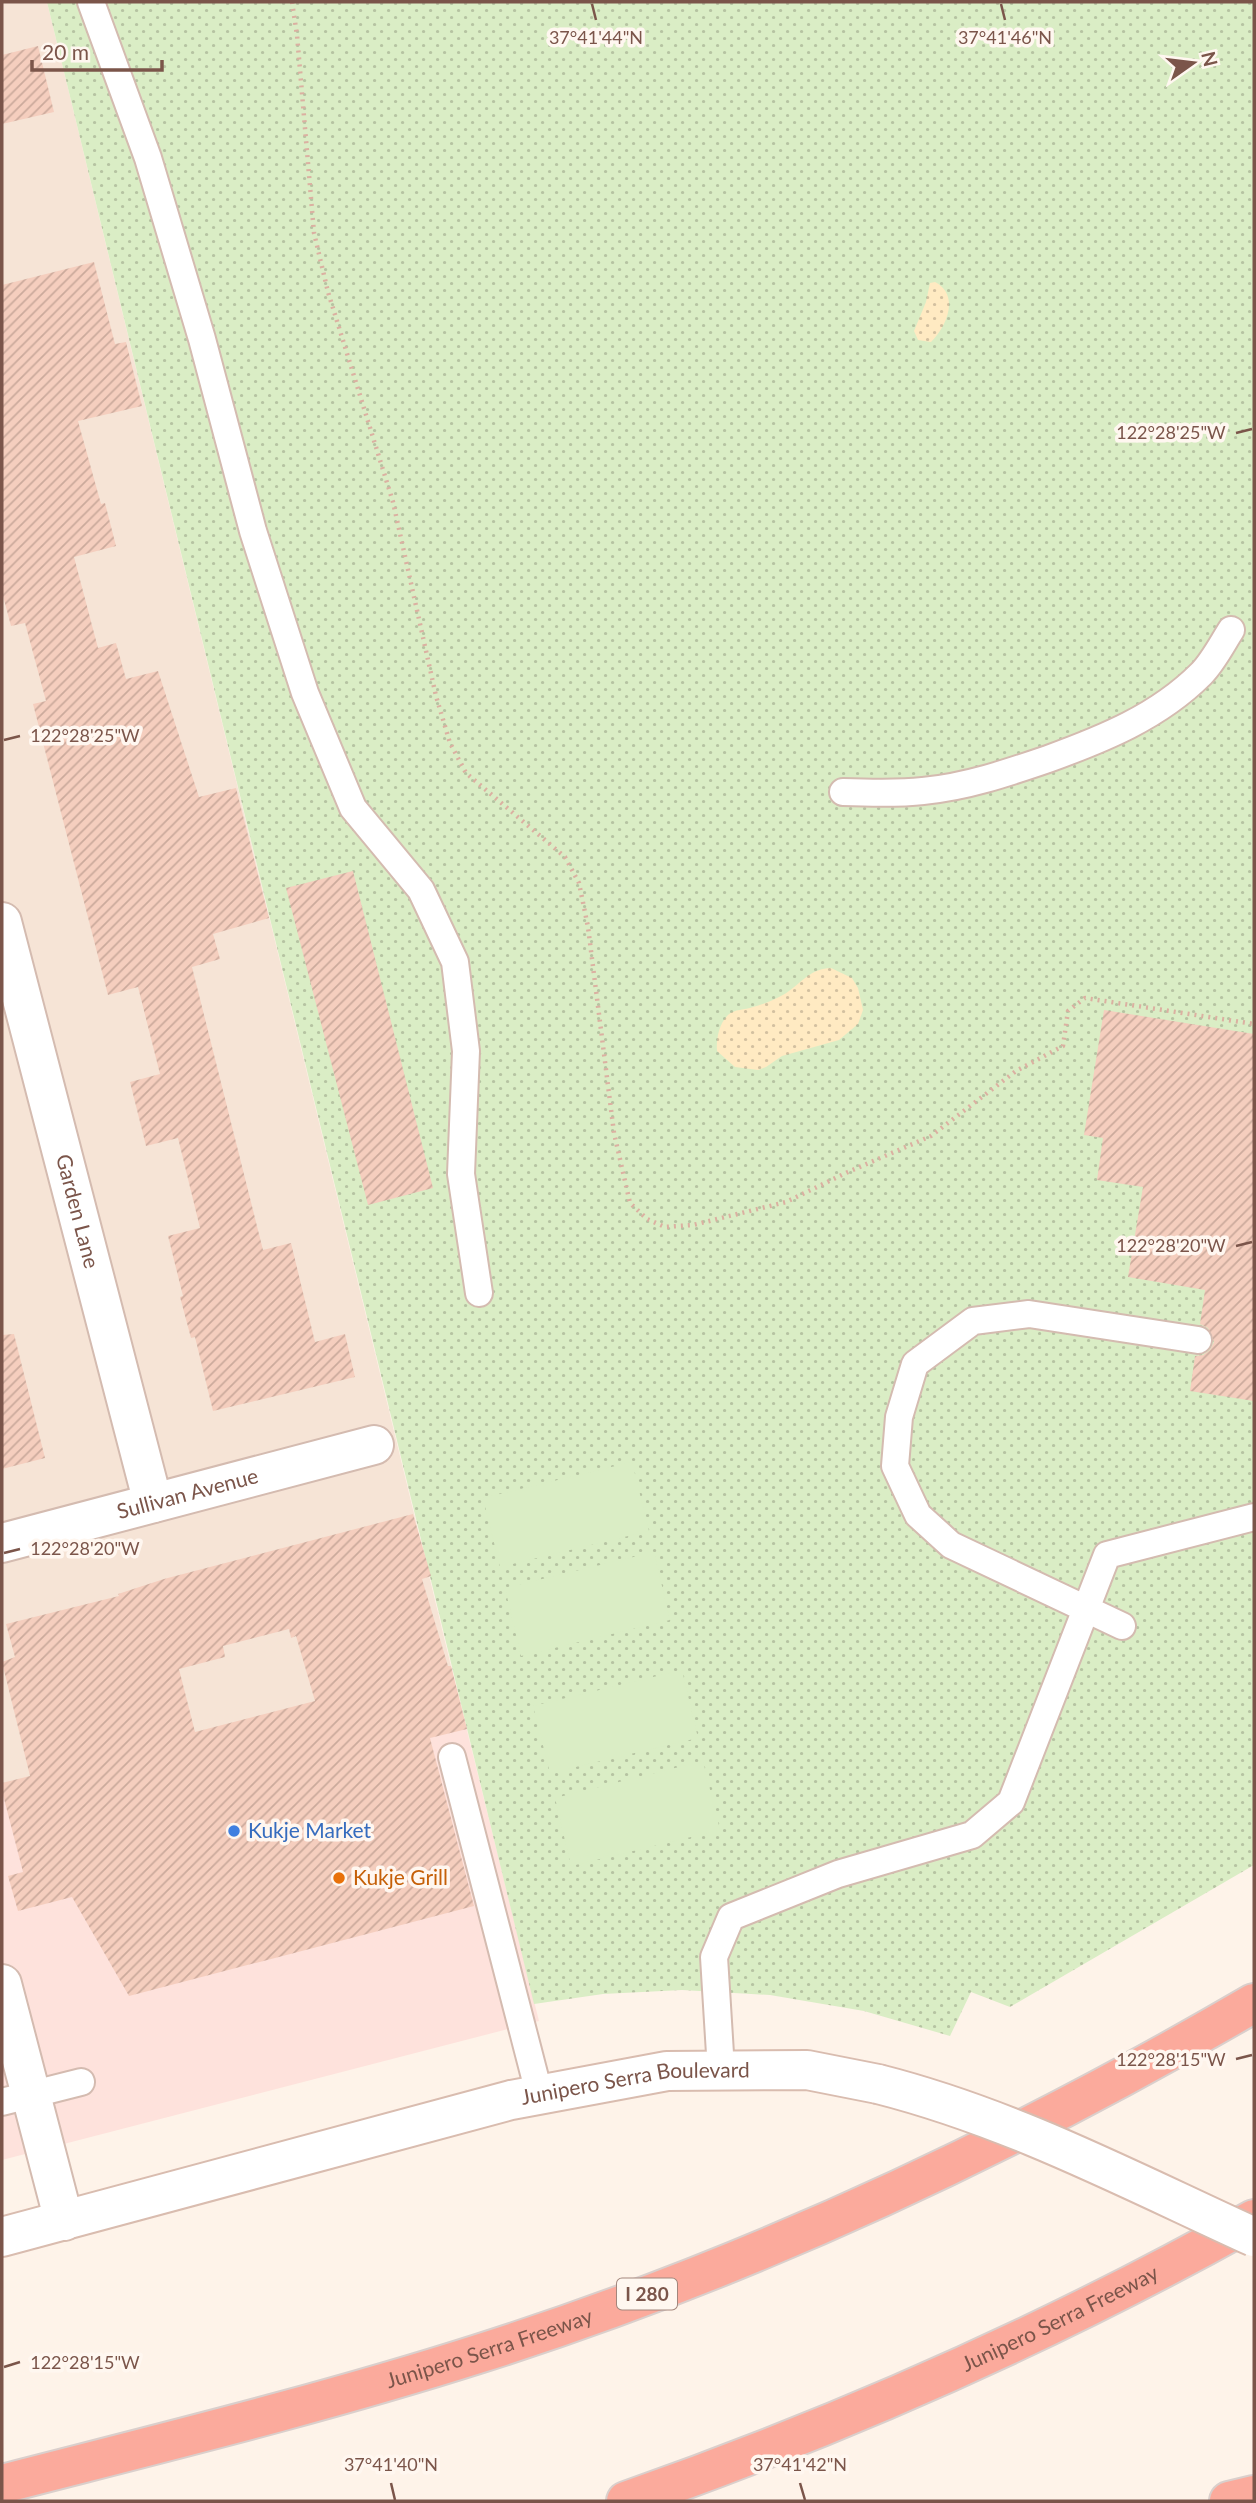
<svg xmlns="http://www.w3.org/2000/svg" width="1256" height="2503" viewBox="0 0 1256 2503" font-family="Lato,sans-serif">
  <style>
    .residential { fill: #f6e4d6 }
    .commercial { fill: #fee2dc }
    .green { fill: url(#green-dots) }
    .sand { fill: url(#sand-dots) }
    .pitch { fill: #daedc5 }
    .building { fill: url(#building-hatch); fill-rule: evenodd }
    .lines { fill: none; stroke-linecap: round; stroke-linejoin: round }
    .lane-casing { stroke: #d4bbb0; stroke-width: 30 }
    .street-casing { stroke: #d4bbb0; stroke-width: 42 }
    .secondary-casing { stroke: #d9bcaf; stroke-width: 42 }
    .highway-casing { stroke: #dacfcc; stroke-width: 42 }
    .path { stroke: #dbb0a1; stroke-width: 4.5; stroke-dasharray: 2 5; stroke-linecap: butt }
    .lane { stroke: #fff; stroke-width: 26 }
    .street { stroke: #fff; stroke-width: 38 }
    .secondary { stroke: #fff; stroke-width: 38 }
    .highway { stroke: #fbaa9c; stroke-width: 38 }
    .secondary-bridge-casing { stroke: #d9bcaf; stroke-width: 42; stroke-linecap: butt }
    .secondary-bridge { stroke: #fff; stroke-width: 38 }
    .ticks { fill: none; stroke: #7b554a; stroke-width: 2.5 }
    .shop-dot { fill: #3f7fe0; stroke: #fff7f0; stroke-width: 2.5 }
    .food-dot { fill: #e8710a; stroke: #fff7f0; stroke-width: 2.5 }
    .labels { text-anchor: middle; stroke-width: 7; stroke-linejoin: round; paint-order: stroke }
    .shield { fill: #fff7f0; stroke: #a3867c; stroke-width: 2 }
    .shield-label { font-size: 19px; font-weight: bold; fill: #7b554a }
    .street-label { font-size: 21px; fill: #7b554a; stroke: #fff7f0 }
    .shop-label { font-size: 21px; fill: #366cbe; stroke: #fff7f0; text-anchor: start }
    .food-label { font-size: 21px; fill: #c56008; stroke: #fff7f0; text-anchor: start }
    .ticks-label { font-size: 18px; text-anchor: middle; fill: #7b554a; stroke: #fff7f0; stroke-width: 7; stroke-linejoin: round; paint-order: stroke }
  </style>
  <defs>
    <pattern id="green-dots" width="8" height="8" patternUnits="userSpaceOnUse" patternTransform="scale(1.75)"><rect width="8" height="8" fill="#daedc5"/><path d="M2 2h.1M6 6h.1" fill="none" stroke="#b6c3a2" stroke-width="1.8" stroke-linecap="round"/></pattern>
    <pattern id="sand-dots" width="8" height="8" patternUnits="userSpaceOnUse" patternTransform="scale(1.75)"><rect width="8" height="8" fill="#ffeac2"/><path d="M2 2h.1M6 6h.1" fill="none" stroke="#d3c0a0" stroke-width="1.8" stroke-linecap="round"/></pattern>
    <pattern id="building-hatch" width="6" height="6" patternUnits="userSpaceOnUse" patternTransform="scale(1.75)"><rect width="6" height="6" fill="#f5cebe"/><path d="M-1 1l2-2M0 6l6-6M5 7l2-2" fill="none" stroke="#cbaa9c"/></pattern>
  </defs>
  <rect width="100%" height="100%" fill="#fef3e9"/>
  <path class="residential" d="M 2,2 L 47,2 L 451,1666 L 2,1786 Z"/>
  <path class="commercial" d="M 451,1666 L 539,2021 L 2,2160 L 2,1786 Z"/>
  <path class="green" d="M 47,2 L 1254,2 L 1254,1865 L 1010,2007 L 971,1992 L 950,2036 L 864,2011 L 770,1995 L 682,1990 L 603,1994 L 534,2004 Z"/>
  <path class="sand" d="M 935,282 C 960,295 947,326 931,342 L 918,340 L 914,331 L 926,302 L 930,283 Z
    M 831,968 L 852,978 L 858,988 L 863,1010 L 858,1024 L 839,1040 L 782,1056 L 766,1067 L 758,1070 L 735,1067 L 717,1051 C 716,1039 719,1024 728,1015 C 734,1009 745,1010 753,1007 C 764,1004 780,998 789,991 C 804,980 811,969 831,968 Z"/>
  <path class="pitch" d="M 632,1462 L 649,1531 L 500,1567 L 483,1498 Z
    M 654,1552 L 670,1620 L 521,1656 L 505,1588 Z
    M 682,1670 L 698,1738 L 550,1773 L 533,1706 Z
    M 703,1761 L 720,1830 L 571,1866 L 555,1798 Z"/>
  <path class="building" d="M 38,46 L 54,112 L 2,124 L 2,55 Z
    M 94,262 L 115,344 L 126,342 L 142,406 L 78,421 L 101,504 L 105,503 L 116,546 L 74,557 L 98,648 L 116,643 L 126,679 L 158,671 L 199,797 L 236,788 L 269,918 L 213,934 L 220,959 L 192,967 L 263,1250 L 291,1243 L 315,1342 L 345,1334 L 355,1377 L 213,1411 L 195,1337 L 191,1338 L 180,1297 L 183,1296 L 168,1236 L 200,1228 L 178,1138 L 146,1146 L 130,1082 L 160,1074 L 138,987 L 108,995 L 33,704 L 46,701 L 25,623 L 11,626 L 2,592 L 2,285 Z
    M 353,871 L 433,1188 L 368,1205 L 286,888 Z
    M 1104,1010 L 1254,1034 L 1254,1401 L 1190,1391 L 1195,1356 L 1203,1355 L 1210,1350 L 1214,1342 L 1208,1328 L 1200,1324 L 1205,1290 L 1128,1277 L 1143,1187 L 1097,1180 L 1103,1138 L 1084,1135 Z
    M 14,1334 L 45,1458 L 2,1469 L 2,1335 Z
    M 413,1514 L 431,1576 L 422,1579 L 448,1666 L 451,1666 L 467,1729 L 430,1738 L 474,1906 L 129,1996 L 72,1897 L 18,1911 L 8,1876 L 23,1872 L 2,1791 L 2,1783 L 30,1776 L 2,1662 L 15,1657 L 6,1624 L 119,1596 L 118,1594 L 164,1579 ZM 289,1629 L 291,1638 L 296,1636 L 315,1701 L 195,1732 L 179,1669 L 225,1657 L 223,1646 Z"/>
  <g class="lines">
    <defs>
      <path id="lane" d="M 91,2 L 148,158 L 202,339 L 253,531 L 305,693 L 353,808 L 421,890 L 455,962 L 466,1051 L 461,1174 L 479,1293
        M 843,792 C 870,793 897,794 923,791 C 966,787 1007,773 1048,759 C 1103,739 1158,717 1201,674 C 1213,662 1222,644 1231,630
        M 1122,1626 L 951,1545 L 918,1515 L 895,1466 L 899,1417 L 915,1364 L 973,1321 L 1029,1314 L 1198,1340
        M 452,1757 L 539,2093
        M 721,2070 L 714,1957 L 731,1917 L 838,1874 L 972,1835 L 1011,1802 L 1107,1555 L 1254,1517
        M 2,2102 L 81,2082"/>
      <g id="street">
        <path id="s1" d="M 2,922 L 153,1503"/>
        <path id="s2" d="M 2,1543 L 374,1445"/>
        <path d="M 2,1984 L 64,2221"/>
      </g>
      <g id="secondary">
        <path id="s3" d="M 2,2237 L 511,2100 L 667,2071 L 807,2070 L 878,2084"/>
      </g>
      <g id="highway">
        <path id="s4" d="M 2,2484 C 161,2443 321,2404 478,2354 C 749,2268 1009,2146 1254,2003"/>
        <path id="s5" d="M 626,2501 C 842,2425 1054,2331 1254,2219"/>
        <path d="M 1229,2501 L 1254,2495"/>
      </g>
    </defs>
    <use href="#lane" class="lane-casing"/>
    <use href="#street" class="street-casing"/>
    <use href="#secondary" class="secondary-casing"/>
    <use href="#highway" class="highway-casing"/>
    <path class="path" d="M 292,2 L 297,35 L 314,233 L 328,292 L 393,502 L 436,696 L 450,743 L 466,773 L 565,857 L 579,883 L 588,927 L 614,1133 L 630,1203 L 647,1219 L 665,1227 L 693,1225 L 786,1202 L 848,1172 L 931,1136 L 1016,1071 L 1063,1046 L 1068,1011 L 1085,998 L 1254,1024"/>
    <use href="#lane" class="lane"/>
    <use href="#street" class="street"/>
    <use href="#secondary" class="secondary"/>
    <use href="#highway" class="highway"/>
    <defs>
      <path id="secondary-bridge" d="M 878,2084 C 1012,2118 1129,2180 1254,2237"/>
    </defs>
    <use href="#secondary-bridge" class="secondary-bridge-casing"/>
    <use href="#secondary-bridge" class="secondary-bridge"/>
  </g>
  <path class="ticks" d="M 592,4 L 596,20M 1001,4 L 1005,20M 1236,433 L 1252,429M 4,740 L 20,736M 1236,1246 L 1252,1242M 4,1553 L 20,1549M 1236,2059 L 1252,2055M 4,2367 L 20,2362M 391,2483 L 395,2500M 800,2483 L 805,2500"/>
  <circle class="shop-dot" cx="234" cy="1831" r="7"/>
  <circle class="food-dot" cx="339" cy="1878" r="7"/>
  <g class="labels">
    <rect class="shield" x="617" y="2278.5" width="60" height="31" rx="5"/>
    <g class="shield-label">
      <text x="647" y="2301">I 280</text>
    </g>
    <g class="street-label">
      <text dy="7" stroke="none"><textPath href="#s1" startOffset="299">Garden Lane</textPath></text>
      <text dy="7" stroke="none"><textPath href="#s2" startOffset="192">Sullivan Avenue</textPath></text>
      <text dy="7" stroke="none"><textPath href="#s3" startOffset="653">Junipero Serra Boulevard</textPath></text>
      <text dy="7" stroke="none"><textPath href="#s5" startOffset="471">Junipero Serra Freeway</textPath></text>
      <text dy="7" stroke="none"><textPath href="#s4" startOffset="506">Junipero Serra Freeway</textPath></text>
    </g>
    <g class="shop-label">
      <text x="248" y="1838">Kukje Market</text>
    </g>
    <g class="food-label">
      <text x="353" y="1885">Kukje Grill</text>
    </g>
  </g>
  <g class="ticks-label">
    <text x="1005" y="44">37°41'46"N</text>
    <text x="596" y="44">37°41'44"N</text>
    <text x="1171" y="439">122°28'25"W</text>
    <text x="85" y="742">122°28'25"W</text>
    <text x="1171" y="1252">122°28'20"W</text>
    <text x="85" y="1555">122°28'20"W</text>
    <text x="1171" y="2066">122°28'15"W</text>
    <text x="85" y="2369">122°28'15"W</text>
    <text x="391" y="2471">37°41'40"N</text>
    <text x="800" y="2471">37°41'42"N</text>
  </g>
  <rect width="1256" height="2503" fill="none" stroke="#7b554a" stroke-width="7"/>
  <g transform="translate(1193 63) rotate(76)" stroke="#fff7f0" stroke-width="5" paint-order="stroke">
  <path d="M0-5L12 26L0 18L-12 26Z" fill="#7b554a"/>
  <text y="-10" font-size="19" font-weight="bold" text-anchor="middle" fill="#7b554a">N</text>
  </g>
  <path d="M32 60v10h130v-10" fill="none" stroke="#7b554a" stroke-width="3.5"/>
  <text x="42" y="60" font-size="21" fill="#7b554a" stroke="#fff7f0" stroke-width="5" paint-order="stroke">20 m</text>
</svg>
